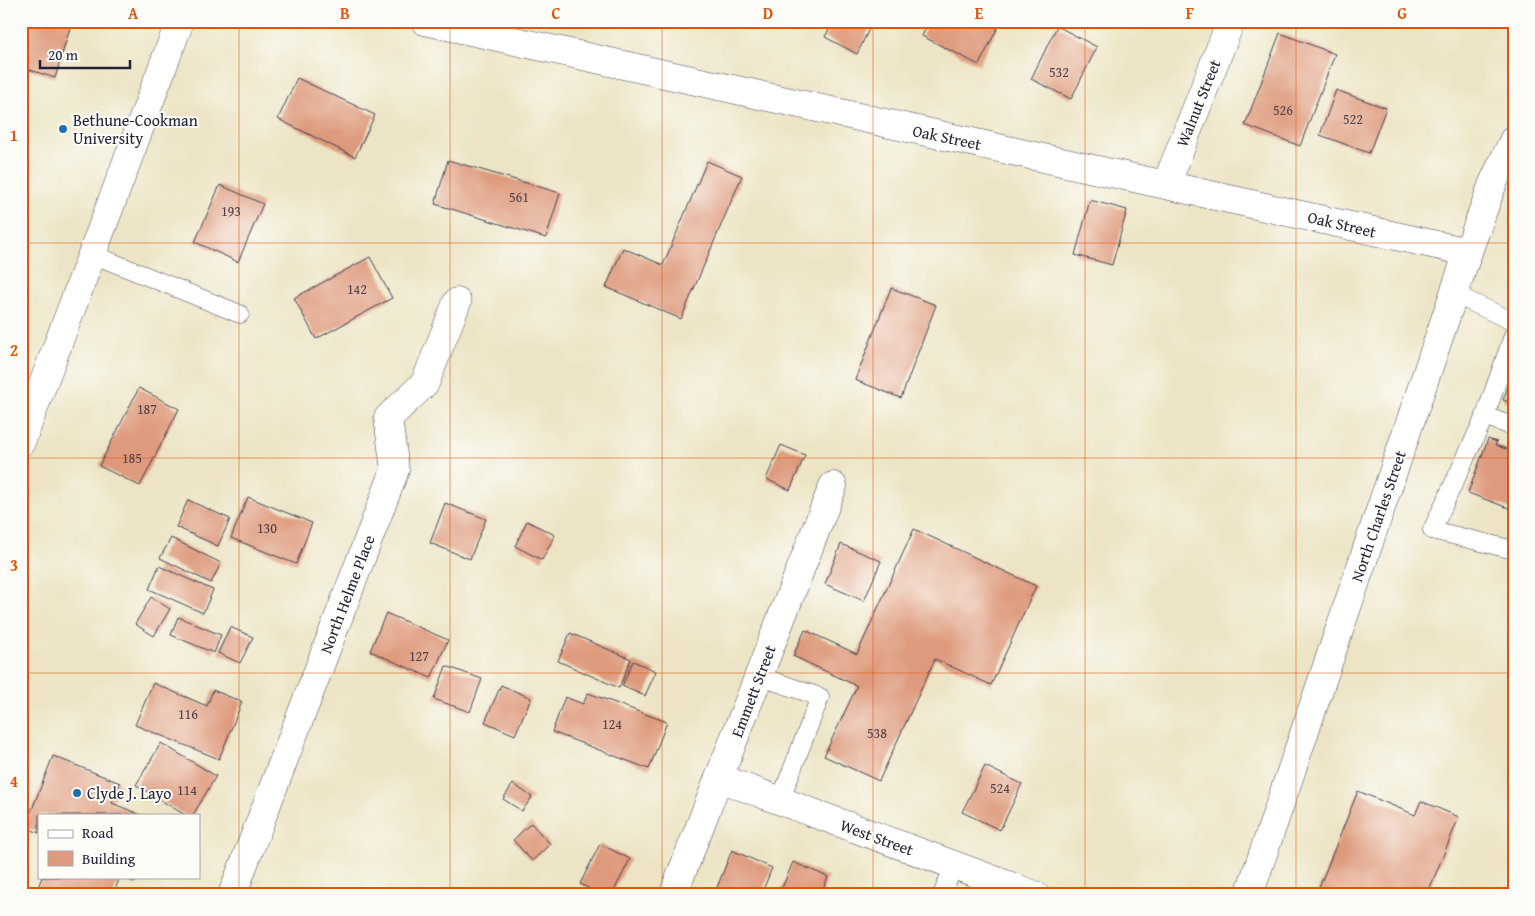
<svg xmlns="http://www.w3.org/2000/svg" width="1535" height="916" viewBox="0 0 1535 916" font-family="'Gentium Book Plus',serif">
  <style>
    .building { fill: #de9a7c }
    .lines { fill: none; stroke-linecap: round; stroke-linejoin: round }
    .service-casing { stroke: #403f50; stroke-width: 19 }
    .minor-casing { stroke: #403f50; stroke-width: 29 }
    .tertiary-casing { stroke: #403f50; stroke-width: 29 }
    .service { stroke: #fff; stroke-width: 18 }
    .minor { stroke: #fff; stroke-width: 28 }
    .tertiary { stroke: #fff; stroke-width: 28 }
    .grid { fill: none; stroke: #de560e; stroke-width: 1; stroke-opacity: 0.55 }
    .poi-dot { fill: #1f6fb2; stroke: #fdfcf7; stroke-width: 2 }
    .labels { text-anchor: middle; stroke-width: 4; stroke-linejoin: round; paint-order: stroke }
    .number-label { font-size: 14px; fill: #51404b }
    .street-label { font-size: 16px; fill: #22223b; stroke: #fdfcf7 }
    .poi-label { font-size: 16px; fill: #22223b; stroke: #fdfcf7; text-anchor: start }
    .neatline { fill: none; stroke: #de560e; stroke-width: 2 }
    .grid-label { font-size: 16px; text-anchor: middle; font-weight: bold; fill: #de560e }
  </style>
  <rect width="100%" height="100%" fill="#fdfcf7"/>
  <filter id="ink" filterUnits="userSpaceOnUse"><feTurbulence type="fractalNoise" baseFrequency=".02" numOctaves="2"/><feDisplacementMap in="SourceGraphic" scale="10" xChannelSelector="R" yChannelSelector="G"/><feConvolveMatrix kernelMatrix="1 2 1 2 8 2 1 2 1" color-interpolation-filters="sRGB"/></filter>
  <filter id="wash" filterUnits="userSpaceOnUse"><feTurbulence type="fractalNoise" baseFrequency=".0096" numOctaves="4" result="noise"/><feDisplacementMap in="SourceGraphic" scale="20" xChannelSelector="R" yChannelSelector="G"/><feGaussianBlur stdDeviation="1.12" result="paint"/><feColorMatrix in="noise" values="0 0 0 0 0 0 0 0 0 0 0 0 0 0 0 0 0 1.4 0 .05"/><feComposite in="paint" operator="in"/></filter>
  <g filter="url(#wash)">
    <rect width="100%" height="100%" fill="#ece4c4"/>
    <g id="blocks">
      <path class="building" d="M 21,21 L 72,21 L 55,78 L 21,67 Z
        M 833,21 L 873,21 L 857,54 L 825,37 Z
        M 929,21 L 1001,21 L 979,65 L 922,36 Z
        M 1057,26 L 1097,47 L 1071,99 L 1031,79 Z
        M 1280,33 L 1335,54 L 1300,146 L 1245,125 Z
        M 297,78 L 375,115 L 355,157 L 278,119 Z
        M 1336,90 L 1386,108 L 1369,153 L 1320,135 Z
        M 448,160 L 560,193 L 546,238 L 435,204 Z
        M 707,161 L 742,176 L 681,319 L 606,287 L 623,248 L 663,265 Z
        M 220,185 L 263,204 L 238,262 L 195,242 Z
        M 1090,200 L 1127,210 L 1112,265 L 1075,255 Z
        M 370,257 L 392,298 L 316,339 L 294,298 Z
        M 891,288 L 936,305 L 901,398 L 855,380 Z
        M 1514,372 L 1514,404 L 1503,400 Z
        M 139,388 L 179,409 L 140,486 L 99,466 Z
        M 1488,439 L 1497,442 L 1495,445 L 1514,452 L 1514,510 L 1468,493 Z
        M 781,445 L 805,455 L 790,490 L 766,479 Z
        M 248,497 L 312,523 L 296,564 L 231,538 Z
        M 188,500 L 230,519 L 218,546 L 176,527 Z
        M 445,503 L 486,519 L 470,559 L 430,543 Z
        M 527,521 L 555,535 L 542,560 L 515,546 Z
        M 914,529 L 1036,586 L 991,685 L 935,659 L 879,781 L 824,756 L 857,686 L 793,656 L 805,630 L 857,654 Z
        M 171,538 L 221,563 L 211,583 L 160,558 Z
        M 841,544 L 881,561 L 864,601 L 825,584 Z
        M 159,566 L 213,590 L 203,613 L 149,589 Z
        M 151,597 L 170,609 L 154,636 L 135,624 Z
        M 386,613 L 448,640 L 431,678 L 370,651 Z
        M 178,617 L 221,635 L 214,653 L 171,635 Z
        M 230,627 L 253,637 L 240,663 L 218,653 Z
        M 570,633 L 631,659 L 619,688 L 558,661 Z
        M 633,661 L 656,671 L 645,696 L 622,686 Z
        M 446,666 L 482,679 L 470,712 L 434,699 Z
        M 153,683 L 207,706 L 213,690 L 242,702 L 219,759 L 135,725 Z
        M 501,685 L 531,698 L 515,735 L 485,722 Z
        M 588,693 L 667,722 L 649,769 L 552,732 L 565,697 L 583,704 Z
        M 161,743 L 216,776 L 193,815 L 185,815 L 136,785 Z
        M 53,756 L 120,783 L 112,803 L 141,815 L 39,815 L 39,833 L 25,827 Z
        M 985,766 L 1022,784 L 1000,830 L 962,812 Z
        M 513,784 L 532,797 L 522,811 L 503,799 Z
        M 1358,791 L 1415,815 L 1421,801 L 1459,817 L 1427,895 L 1316,895 Z
        M 531,823 L 550,844 L 532,861 L 513,840 Z
        M 600,844 L 630,859 L 612,895 L 602,895 L 580,884 Z
        M 732,850 L 772,868 L 761,895 L 714,895 Z
        M 793,862 L 828,877 L 821,895 L 779,895 Z
        M 42,877 L 120,877 L 113,895 L 35,895 Z
        M 122,877 L 138,877 L 135,883 Z"/>
    </g>
  </g>
  <g filter="url(#ink)">
    <use href="#blocks" fill-opacity="0" stroke="#403f50" stroke-width="1"/>
    <g class="lines">
      <defs>
        <path id="service" d="M 92,254 L 240,314
          M 1454,294 L 1514,322
          M 1485,416 L 1514,333
          M 1514,427 L 1485,416 L 1432,530 L 1514,550
          M 759,676 L 820,697 L 780,801
          M 942,895 L 954,865"/>
        <path id="minor" d="M 425,21 L 1468,252
          M 1166,185 L 1231,21
          M 719,778 L 1035,895
          M 232,895 L 395,470 L 388,418 L 425,383 L 457,302
          M 673,895 L 833,486"/>
        <path id="tertiary" d="M 21,442 L 180,21
          M 1249,895 L 1468,252 L 1493,183 L 1514,139"/>
      </defs>
      <use href="#service" class="service-casing"/>
      <use href="#minor" class="minor-casing"/>
      <use href="#tertiary" class="tertiary-casing"/>
      <use href="#service" class="service"/>
      <use href="#minor" class="minor"/>
      <use href="#tertiary" class="tertiary"/>
    </g>
  </g>
  <path class="grid" d="M 239,21 L 239,895M 450,21 L 450,895M 662,21 L 662,895M 873,21 L 873,895M 1085,21 L 1085,895M 1296,21 L 1296,895M 21,243 L 1514,243M 21,458 L 1514,458M 21,673 L 1514,673"/>
  <g class="poi-dot">
    <circle cx="63" cy="129" r="5"/>
    <circle cx="77" cy="793" r="5"/>
  </g>
  <g class="labels">
    <g class="number-label">
      <text x="1059" y="77">532</text>
      <text x="1283" y="115">526</text>
      <text x="1353" y="124">522</text>
      <text x="519" y="202">561</text>
      <text x="231" y="216">193</text>
      <text x="357" y="294">142</text>
      <text x="147" y="414">187</text>
      <text x="132" y="463">185</text>
      <text x="267" y="533">130</text>
      <text x="419" y="661">127</text>
      <text x="188" y="719">116</text>
      <text x="612" y="729">124</text>
      <text x="877" y="738">538</text>
      <text x="1000" y="793">524</text>
      <text x="187" y="795">114</text>
    </g>
    <g class="street-label">
      <text transform="translate(1198 103) rotate(-68)" y="6">Walnut Street</text>
      <text transform="translate(947 137) rotate(12)" y="6">Oak Street</text>
      <text transform="translate(1342 224) rotate(13)" y="6">Oak Street</text>
      <text transform="translate(1378 516) rotate(-71)" y="6">North Charles Street</text>
      <text transform="translate(347 594) rotate(-69)" y="6">North Helme Place</text>
      <text transform="translate(753 691) rotate(-69)" y="6">Emmett Street</text>
      <text transform="translate(877 837) rotate(20)" y="6">West Street</text>
    </g>
    <g class="poi-label">
      <text x="73" y="126">Bethune-Cookman<tspan x="73" dy="18">University</tspan></text>
      <text x="87" y="799">Clyde J. Layo</text>
    </g>
  </g>
  <rect width="1535" height="916" fill="none" stroke="#fdfcf7" stroke-width="55"/>
  <rect x="38" y="814" width="162" height="65" fill="#fdfcf7" stroke="#a5a5ac"/>
  <rect x="48" y="830" width="25" height="8" fill="#ffffff" stroke="#a5a5ac"/>
  <text x="82" y="838" font-size="15" fill="#22223b">Road</text>
  <rect x="48" y="851" width="25" height="15" fill="#de9a7c" stroke="#a5a5ac"/>
  <text x="82" y="864" font-size="15" fill="#22223b">Building</text>
  <path d="M40 60v8h90v-8" fill="none" stroke="#22223b" stroke-width="2.5"/>
  <text x="48" y="60" font-size="15" fill="#22223b" stroke="#fdfcf7" stroke-width="4" paint-order="stroke">20 m</text>
  <rect x="28" y="28" width="1480" height="860" class="neatline"/>
  <g class="grid-label">
    <text x="133" y="19">A</text>
    <text x="345" y="19">B</text>
    <text x="556" y="19">C</text>
    <text x="768" y="19">D</text>
    <text x="979" y="19">E</text>
    <text x="1190" y="19">F</text>
    <text x="1402" y="19">G</text>
    <text x="14" y="141">1</text>
    <text x="14" y="356">2</text>
    <text x="14" y="571">3</text>
    <text x="14" y="787">4</text>
  </g>
</svg>
